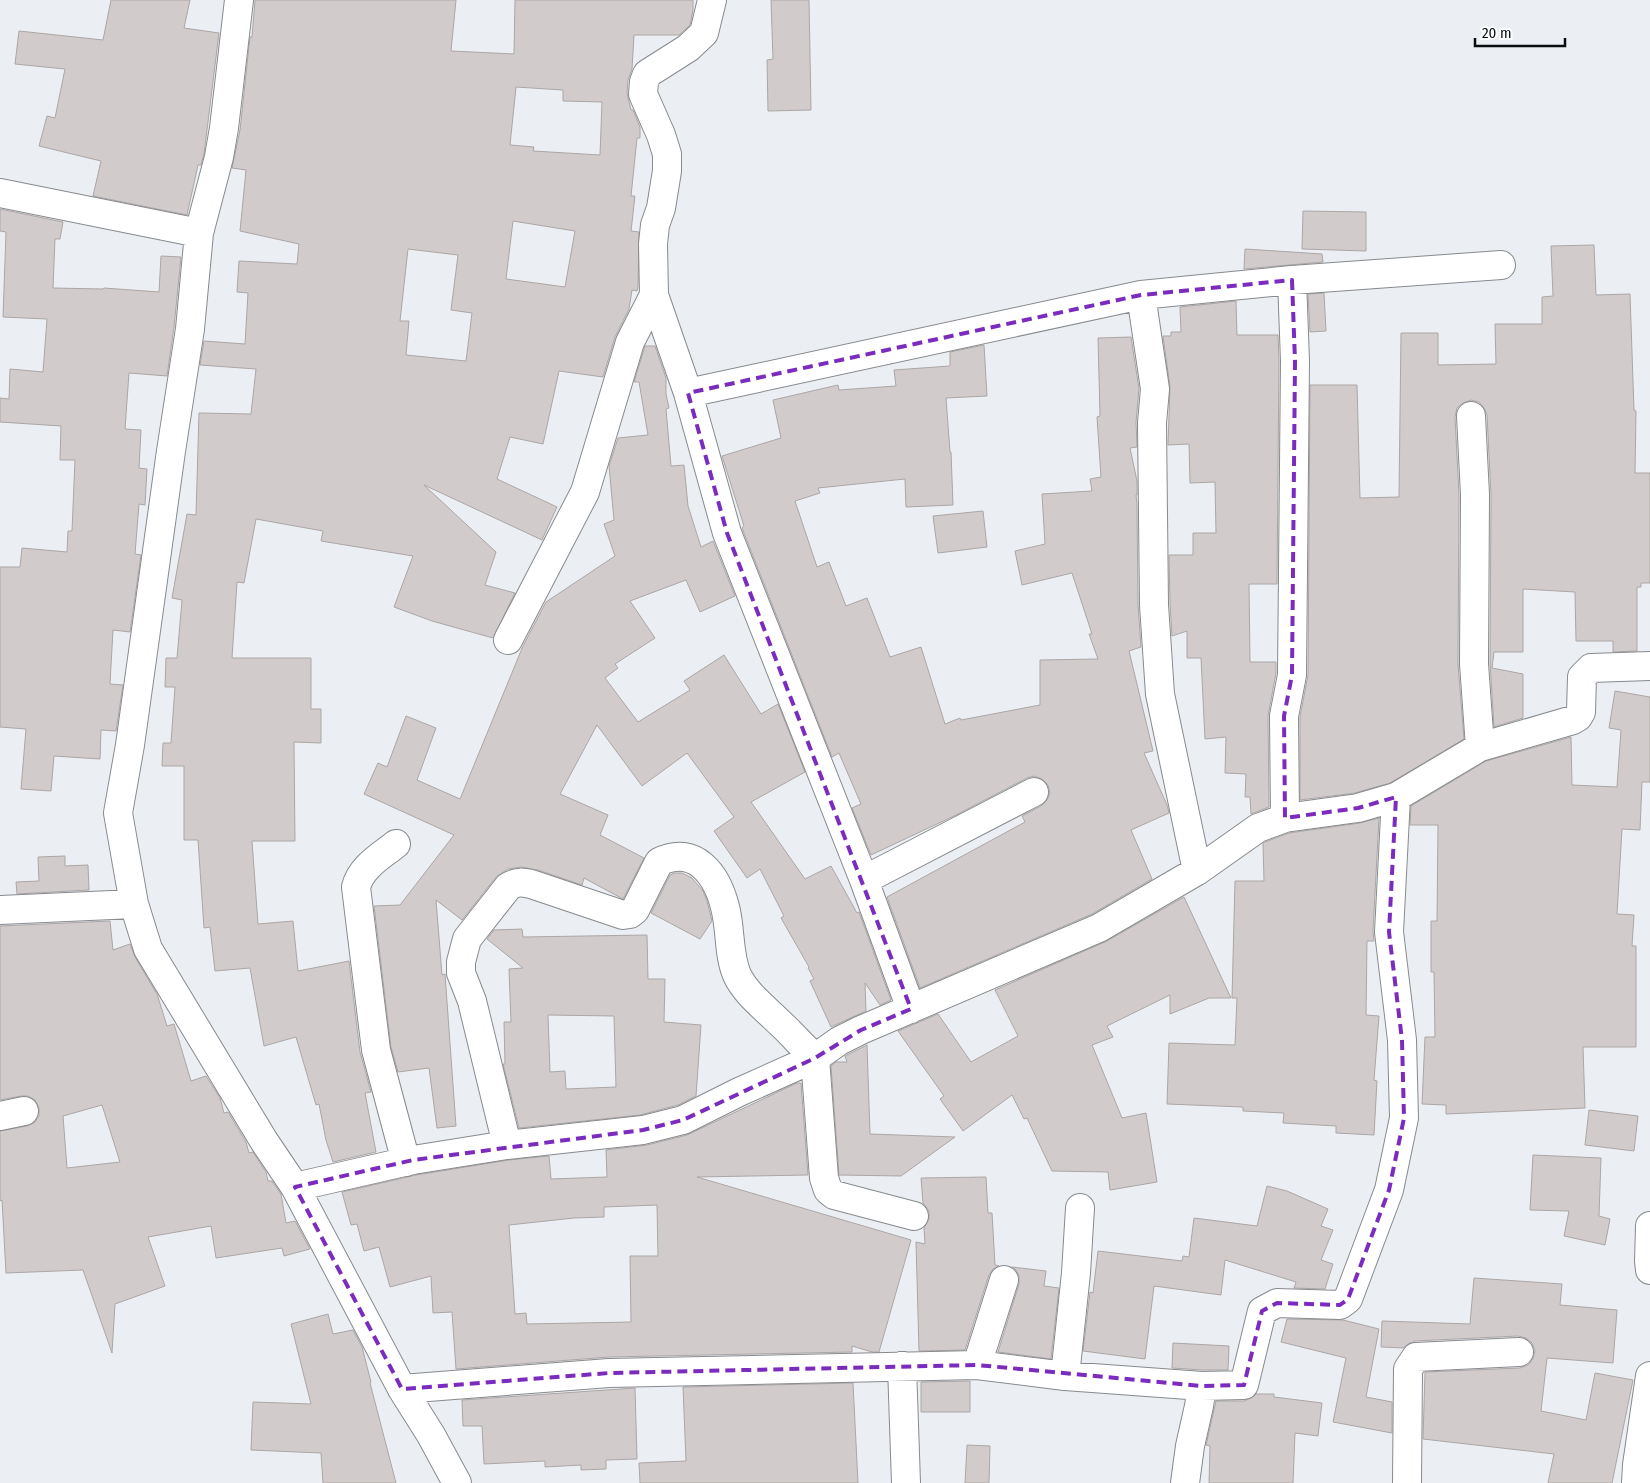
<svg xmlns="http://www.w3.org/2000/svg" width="1650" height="1483" viewBox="0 0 1650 1483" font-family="'Fira Sans Condensed',sans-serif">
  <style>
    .building { fill: #d1cbcb; stroke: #aca6a5; fill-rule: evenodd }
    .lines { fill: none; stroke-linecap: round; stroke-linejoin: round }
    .street-casing { stroke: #878a8e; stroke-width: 30 }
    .street { stroke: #fff; stroke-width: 28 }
    .marked { fill: none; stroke: #7b2cbf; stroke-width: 4; stroke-dasharray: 10 6; stroke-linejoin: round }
  </style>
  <rect width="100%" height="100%" fill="#ebeff3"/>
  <path class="building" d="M 111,0 L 190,0 L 184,28 L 219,33 L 204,154 L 201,165 L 198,165 L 187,215 L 93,196 L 101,161 L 39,146 L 47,116 L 55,118 L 65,69 L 15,64 L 19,31 L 103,40 Z
    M 255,0 L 456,0 L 451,51 L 514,54 L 515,0 L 693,0 L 693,10 L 690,25 L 679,35 L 634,35 L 632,69 L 628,80 L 627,93 L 631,110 L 633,110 L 640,127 L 640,138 L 637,138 L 631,196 L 635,196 L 631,231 L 639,232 L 638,287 L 637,291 L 632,290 L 629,309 L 615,337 L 603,377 L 559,371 L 543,444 L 510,437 L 497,479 L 557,507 L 542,540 L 424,485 L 496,552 L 485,585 L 515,593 L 493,638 L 432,621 L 394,607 L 413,556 L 321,541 L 323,531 L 256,519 L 244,583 L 237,582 L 232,658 L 311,658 L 311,709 L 321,709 L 321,743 L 294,742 L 295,841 L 252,841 L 258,924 L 293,921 L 298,971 L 349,961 L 360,1052 L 371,1092 L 365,1093 L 376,1152 L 333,1162 L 326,1140 L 319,1104 L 316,1105 L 296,1037 L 264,1046 L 250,968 L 215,971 L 210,927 L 204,928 L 198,840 L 184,840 L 184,766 L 162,766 L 163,743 L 171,743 L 175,687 L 165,687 L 166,658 L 177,658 L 182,600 L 172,598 L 187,514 L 196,515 L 199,413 L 251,414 L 256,369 L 200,365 L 204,341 L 245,344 L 248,293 L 237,292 L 239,261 L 297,264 L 299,244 L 240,231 L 246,170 L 232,168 L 240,130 L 250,37 L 252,37 ZM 516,87 L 563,90 L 563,101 L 602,102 L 600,155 L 533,151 L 534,147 L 510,145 ZM 513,221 L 575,231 L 565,287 L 506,279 ZM 408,249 L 458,255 L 451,310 L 472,313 L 466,361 L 406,355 L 409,321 L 400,321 Z
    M 771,0 L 809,0 L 811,110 L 768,111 L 767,60 L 773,59 Z
    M 0,209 L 63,222 L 60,239 L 55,239 L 53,288 L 103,289 L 104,288 L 159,292 L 161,256 L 181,257 L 174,327 L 167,376 L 129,373 L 125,429 L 141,430 L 139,468 L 147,469 L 145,505 L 139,504 L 135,554 L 141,555 L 130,632 L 113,630 L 110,684 L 123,685 L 116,731 L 101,730 L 100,759 L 54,756 L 51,791 L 21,789 L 26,729 L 0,727 L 0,567 L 20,567 L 22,548 L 67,552 L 68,531 L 72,531 L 75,460 L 60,460 L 61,426 L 0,422 L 0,398 L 9,399 L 10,369 L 43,372 L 47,319 L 3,317 L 6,232 L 0,231 Z
    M 1303,211 L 1366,212 L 1366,251 L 1302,249 Z
    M 1594,245 L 1596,295 L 1630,294 L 1634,410 L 1636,411 L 1635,473 L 1650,473 L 1650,583 L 1641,583 L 1641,587 L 1637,587 L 1637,651 L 1613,652 L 1613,641 L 1576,641 L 1575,592 L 1523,589 L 1523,652 L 1494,652 L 1492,668 L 1523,674 L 1523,718 L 1494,727 L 1490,663 L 1491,495 L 1487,415 L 1484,408 L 1479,402 L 1471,400 L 1463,403 L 1457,408 L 1455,417 L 1459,495 L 1458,664 L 1464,739 L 1390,783 L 1355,793 L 1300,800 L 1300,717 L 1308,675 L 1310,385 L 1357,385 L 1360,498 L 1399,497 L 1401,333 L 1438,333 L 1438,365 L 1496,364 L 1495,324 L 1542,324 L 1542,297 L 1553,296 L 1551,246 Z
    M 1245,249 L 1322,254 L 1323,262 L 1244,269 Z
    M 1324,293 L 1326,331 L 1310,332 L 1308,294 Z
    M 1236,301 L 1237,335 L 1278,335 L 1279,361 L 1277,584 L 1249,584 L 1250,662 L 1276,662 L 1276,673 L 1268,716 L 1269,807 L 1251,814 L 1250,797 L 1245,797 L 1246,774 L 1225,773 L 1226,737 L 1205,739 L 1201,658 L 1187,658 L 1187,631 L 1172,636 L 1170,604 L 1169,555 L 1193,555 L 1193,533 L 1216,533 L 1215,482 L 1190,483 L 1189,444 L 1168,445 L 1170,387 L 1163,336 L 1171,336 L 1171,332 L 1181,332 L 1180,307 Z
    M 1131,337 L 1139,389 L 1136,422 L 1137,447 L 1130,448 L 1137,481 L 1137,495 L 1136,495 L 1137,504 L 1138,605 L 1141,647 L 1129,651 L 1153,751 L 1144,753 L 1167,805 L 1169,813 L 1131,830 L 1152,879 L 1092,914 L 920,988 L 887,897 L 1025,822 L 1022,816 L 1041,806 L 1047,800 L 1050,793 L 1048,785 L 1042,779 L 1034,776 L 1027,778 L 956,815 L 871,855 L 852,808 L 861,804 L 839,753 L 832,757 L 742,528 L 744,526 L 722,456 L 781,438 L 773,400 L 838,385 L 839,390 L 896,386 L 894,370 L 950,366 L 950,352 L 984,345 L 987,396 L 946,398 L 950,452 L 951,452 L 953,505 L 906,507 L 905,479 L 818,488 L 820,493 L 795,501 L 817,567 L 829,562 L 846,606 L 867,598 L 890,657 L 921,647 L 945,724 L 960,718 L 961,720 L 1040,705 L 1040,660 L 1098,659 L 1089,634 L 1092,634 L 1072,573 L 1022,585 L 1015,551 L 1045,544 L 1042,494 L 1092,491 L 1090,479 L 1101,477 L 1097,417 L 1100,416 L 1098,338 Z
    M 645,346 L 655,346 L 666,378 L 666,394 L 669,408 L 666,409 L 671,466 L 684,465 L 688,506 L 701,547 L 713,541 L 735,596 L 700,612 L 686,580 L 630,601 L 655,638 L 615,664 L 618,668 L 605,678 L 638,722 L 690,690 L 684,681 L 724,655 L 761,714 L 778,704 L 805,772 L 751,802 L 805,879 L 831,866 L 857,913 L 859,912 L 891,1000 L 880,1005 L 865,983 L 866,1011 L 831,1027 L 810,981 L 814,979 L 808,968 L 809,967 L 781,918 L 784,916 L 760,869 L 747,878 L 714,831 L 734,817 L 687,753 L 642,786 L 597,725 L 560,794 L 608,815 L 600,835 L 644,858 L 623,899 L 584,878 L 582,885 L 538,870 L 521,867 L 508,869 L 496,877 L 462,920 L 436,900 L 442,975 L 445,974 L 456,1126 L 437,1128 L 429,1068 L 398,1072 L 391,1047 L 374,906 L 400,905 L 454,835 L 364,794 L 378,763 L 387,767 L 406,716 L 436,728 L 417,780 L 460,799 L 523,646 L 546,602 L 615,556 L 604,524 L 614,520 L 609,466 L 618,438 L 648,435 L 639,382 L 634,382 Z
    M 983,511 L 987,547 L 938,553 L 933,516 Z
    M 1615,691 L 1650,697 L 1650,782 L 1642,782 L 1640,830 L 1622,829 L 1617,914 L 1634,915 L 1632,946 L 1636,946 L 1636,1047 L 1583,1047 L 1585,1108 L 1446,1114 L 1446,1105 L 1422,1104 L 1425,1037 L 1435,1037 L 1434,972 L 1431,972 L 1431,921 L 1437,921 L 1438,825 L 1410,825 L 1411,806 L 1486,761 L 1571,737 L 1572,785 L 1617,787 L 1621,730 L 1609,728 Z
    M 1379,818 L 1373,931 L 1374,941 L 1367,941 L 1366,1015 L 1379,1016 L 1374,1080 L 1377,1081 L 1374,1135 L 1336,1133 L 1336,1126 L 1283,1123 L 1284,1113 L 1243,1111 L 1243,1107 L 1167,1104 L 1169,1043 L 1235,1045 L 1237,998 L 1232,998 L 1235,881 L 1264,881 L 1263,843 L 1265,842 L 1289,833 L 1360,823 Z
    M 65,856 L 65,866 L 88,865 L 89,890 L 17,894 L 16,882 L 39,881 L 38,857 Z
    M 675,873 L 682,873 L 692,878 L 703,891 L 707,901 L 712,921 L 700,939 L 651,913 L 670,875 Z
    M 1184,897 L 1231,998 L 1209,998 L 1170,1014 L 1170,995 L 1107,1026 L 1113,1037 L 1092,1045 L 1122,1118 L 1146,1113 L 1157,1182 L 1110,1190 L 1108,1172 L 1052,1171 L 1027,1118 L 1024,1119 L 1012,1095 L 963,1131 L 940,1099 L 944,1096 L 898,1031 L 938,1014 L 971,1062 L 1018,1036 L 995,990 L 1105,942 Z
    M 110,921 L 113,950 L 130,944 L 135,957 L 157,994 L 167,1026 L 174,1024 L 191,1081 L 206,1076 L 220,1098 L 224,1113 L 228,1112 L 246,1142 L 249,1153 L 253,1152 L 266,1172 L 268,1181 L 272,1181 L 281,1194 L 286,1223 L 295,1221 L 310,1249 L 284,1256 L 282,1248 L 216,1258 L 211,1226 L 148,1237 L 165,1286 L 115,1304 L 112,1353 L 83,1270 L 6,1273 L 2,1200 L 0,1201 L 0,1131 L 27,1126 L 34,1123 L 39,1116 L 39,1108 L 35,1100 L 28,1096 L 21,1096 L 0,1100 L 0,926 ZM 102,1105 L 120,1162 L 67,1168 L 63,1116 Z
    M 522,929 L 523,937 L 647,935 L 648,979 L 665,979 L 664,1022 L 701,1025 L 696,1096 L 678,1105 L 640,1115 L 519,1128 L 503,1064 L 505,1064 L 504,1022 L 511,1022 L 509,969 L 523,968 L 487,939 L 494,930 ZM 548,1015 L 614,1016 L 616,1087 L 566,1089 L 565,1071 L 550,1072 Z
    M 867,1045 L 870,1134 L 955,1137 L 901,1176 L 839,1175 L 831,1066 L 836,1062 L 847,1062 L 845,1056 Z
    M 797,1083 L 801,1083 L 808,1175 L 697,1177 L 911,1240 L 879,1352 L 872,1352 L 852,1346 L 852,1352 L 609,1357 L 456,1369 L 452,1312 L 433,1313 L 431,1276 L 390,1287 L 379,1247 L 364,1251 L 357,1224 L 351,1225 L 342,1192 L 416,1175 L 509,1160 L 549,1156 L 551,1179 L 607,1177 L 606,1150 L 647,1145 L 687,1135 ZM 657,1205 L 658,1256 L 630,1256 L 631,1322 L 527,1324 L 526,1313 L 515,1314 L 509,1225 L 574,1218 L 604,1217 L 604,1207 Z
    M 1589,1110 L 1638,1116 L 1634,1151 L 1585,1145 Z
    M 1533,1155 L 1601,1158 L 1599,1216 L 1610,1219 L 1605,1245 L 1564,1236 L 1569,1211 L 1530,1210 Z
    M 986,1177 L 988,1213 L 992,1213 L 995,1265 L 999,1266 L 993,1269 L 989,1275 L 965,1350 L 919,1351 L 916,1242 L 925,1244 L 924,1228 L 929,1219 L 929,1211 L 923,1203 L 921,1178 Z
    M 1267,1186 L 1287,1191 L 1328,1209 L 1321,1226 L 1333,1230 L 1321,1260 L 1333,1264 L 1325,1289 L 1294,1288 L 1296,1282 L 1225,1260 L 1221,1295 L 1154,1286 L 1145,1359 L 1083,1351 L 1090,1292 L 1093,1293 L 1098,1251 L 1182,1261 L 1183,1256 L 1189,1257 L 1194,1218 L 1257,1226 Z
    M 1012,1267 L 1046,1271 L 1044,1286 L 1059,1288 L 1051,1359 L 998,1352 L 1019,1284 L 1019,1276 L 1016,1270 Z
    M 1474,1278 L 1562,1284 L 1560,1305 L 1617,1310 L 1613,1363 L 1547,1358 L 1541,1411 L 1586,1420 L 1595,1373 L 1633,1380 L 1612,1483 L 1548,1483 L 1554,1454 L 1423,1439 L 1425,1372 L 1520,1368 L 1528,1365 L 1533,1359 L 1535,1351 L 1532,1343 L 1526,1338 L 1518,1336 L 1415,1341 L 1408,1344 L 1403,1348 L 1381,1347 L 1382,1321 L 1470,1324 Z
    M 328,1314 L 333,1334 L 353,1330 L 362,1347 L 371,1382 L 370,1383 L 396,1483 L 323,1483 L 321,1453 L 251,1450 L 253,1402 L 311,1404 L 291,1324 Z
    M 1287,1319 L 1343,1320 L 1379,1329 L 1366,1397 L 1392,1402 L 1392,1433 L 1333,1422 L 1346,1358 L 1281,1342 Z
    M 1173,1343 L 1229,1346 L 1228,1370 L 1202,1370 L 1172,1368 Z
    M 970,1381 L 970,1412 L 921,1412 L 921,1382 Z
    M 853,1383 L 858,1483 L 640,1483 L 639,1463 L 686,1461 L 683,1387 Z
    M 635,1388 L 637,1459 L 606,1460 L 606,1469 L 581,1470 L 581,1465 L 545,1467 L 545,1461 L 484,1464 L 482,1426 L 463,1426 L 462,1400 Z
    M 1256,1394 L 1274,1394 L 1274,1397 L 1322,1403 L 1318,1436 L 1295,1433 L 1293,1483 L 1209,1483 L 1210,1446 L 1206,1445 L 1216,1401 L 1244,1401 L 1253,1397 Z
    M 967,1445 L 990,1446 L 989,1483 L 965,1483 Z"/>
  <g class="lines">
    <defs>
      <path id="street" d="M 239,0 L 224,128 L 219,157 L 199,233 L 190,329 L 171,451 L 130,745 L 118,813 L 134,904 L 148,949 L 264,1141 L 295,1187 L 402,1389 L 431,1435 L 457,1483
        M 712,0 L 704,33 L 688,48 L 647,74 L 644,82 L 643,94 L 661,135 L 667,154 L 667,171 L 661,208 L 655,225 L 653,244 L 654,295 L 688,393 L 727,533 L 864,880 L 911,1009
        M 0,193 L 199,233
        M 1141,295 L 1155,389 L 1152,423 L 1154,605 L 1160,694 L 1197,871
        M 688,393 L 1141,295 L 1292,280 L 1501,265
        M 1471,416 L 1475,495 L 1474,664 L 1480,747
        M 508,640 L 585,492 L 630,342 L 654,295
        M 1285,818 L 1284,716 L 1292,675 L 1295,361 L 1292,280
        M 396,844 C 381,856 361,867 356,887 L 376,1050 L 406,1162
        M 864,880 L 1034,792
        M 0,910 L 134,904
        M 0,1116 L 24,1111
        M 507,1145 L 472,1001 L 461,973 L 461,962 L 467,939 L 508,887 C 517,881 523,882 534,885 L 623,915 L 630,914 L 635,910 L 659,862 C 695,844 717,875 725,907 C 731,929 728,954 737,975 C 746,994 765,1008 780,1023 C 792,1034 803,1047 815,1058 L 824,1178 L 828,1190 L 834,1195 L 914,1216
        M 295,1187 L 413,1160 L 507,1145 L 643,1130 L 683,1120 L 739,1092 L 815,1058 L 839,1041 L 861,1030 L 1099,928 L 1197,871 L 1258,828 L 1285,818 L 1358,808 L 1396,797 L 1480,747 L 1573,720 L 1578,717 L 1581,712 L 1582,677 L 1591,668 L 1650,666
        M 1650,1226 L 1649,1261 L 1650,1270
        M 977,1365 L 1004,1280
        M 902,1366 L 906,1483
        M 1065,1376 L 1076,1273 L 1080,1208
        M 402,1389 L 609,1373 L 977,1365 L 1065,1376 L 1202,1386 L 1244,1385 L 1262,1311 L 1277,1303 L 1340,1305 L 1348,1299 L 1389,1190 L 1404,1118 L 1402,1040 L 1389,932 L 1396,797
        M 1185,1483 L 1190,1446 L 1199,1406 L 1202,1386
        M 1407,1483 L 1408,1369 L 1416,1357 L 1519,1352
        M 1636,1483 L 1637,1465 L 1650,1376"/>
    </defs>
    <use href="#street" class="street-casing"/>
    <use href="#street" class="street"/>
  </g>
  <path class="marked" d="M 1292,280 L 1295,361 L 1292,675 L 1284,716 L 1285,818 L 1358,808 L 1396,797 L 1389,932 L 1402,1040 L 1404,1118 L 1389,1190 L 1348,1299 L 1340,1305 L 1277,1303 L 1262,1311 L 1244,1385 L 1202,1386 L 977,1365 L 609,1373 L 402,1389 L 295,1187 L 413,1160 L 643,1130 L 683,1120 L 815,1058 L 861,1030 L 911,1009 L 727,533 L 688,393 L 1141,295 Z"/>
  <path d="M1475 38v8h90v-8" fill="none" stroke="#0b0c0e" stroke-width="2.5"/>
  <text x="1482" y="38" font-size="15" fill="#0b0c0e" stroke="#fafcfe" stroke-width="4" paint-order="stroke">20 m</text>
</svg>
